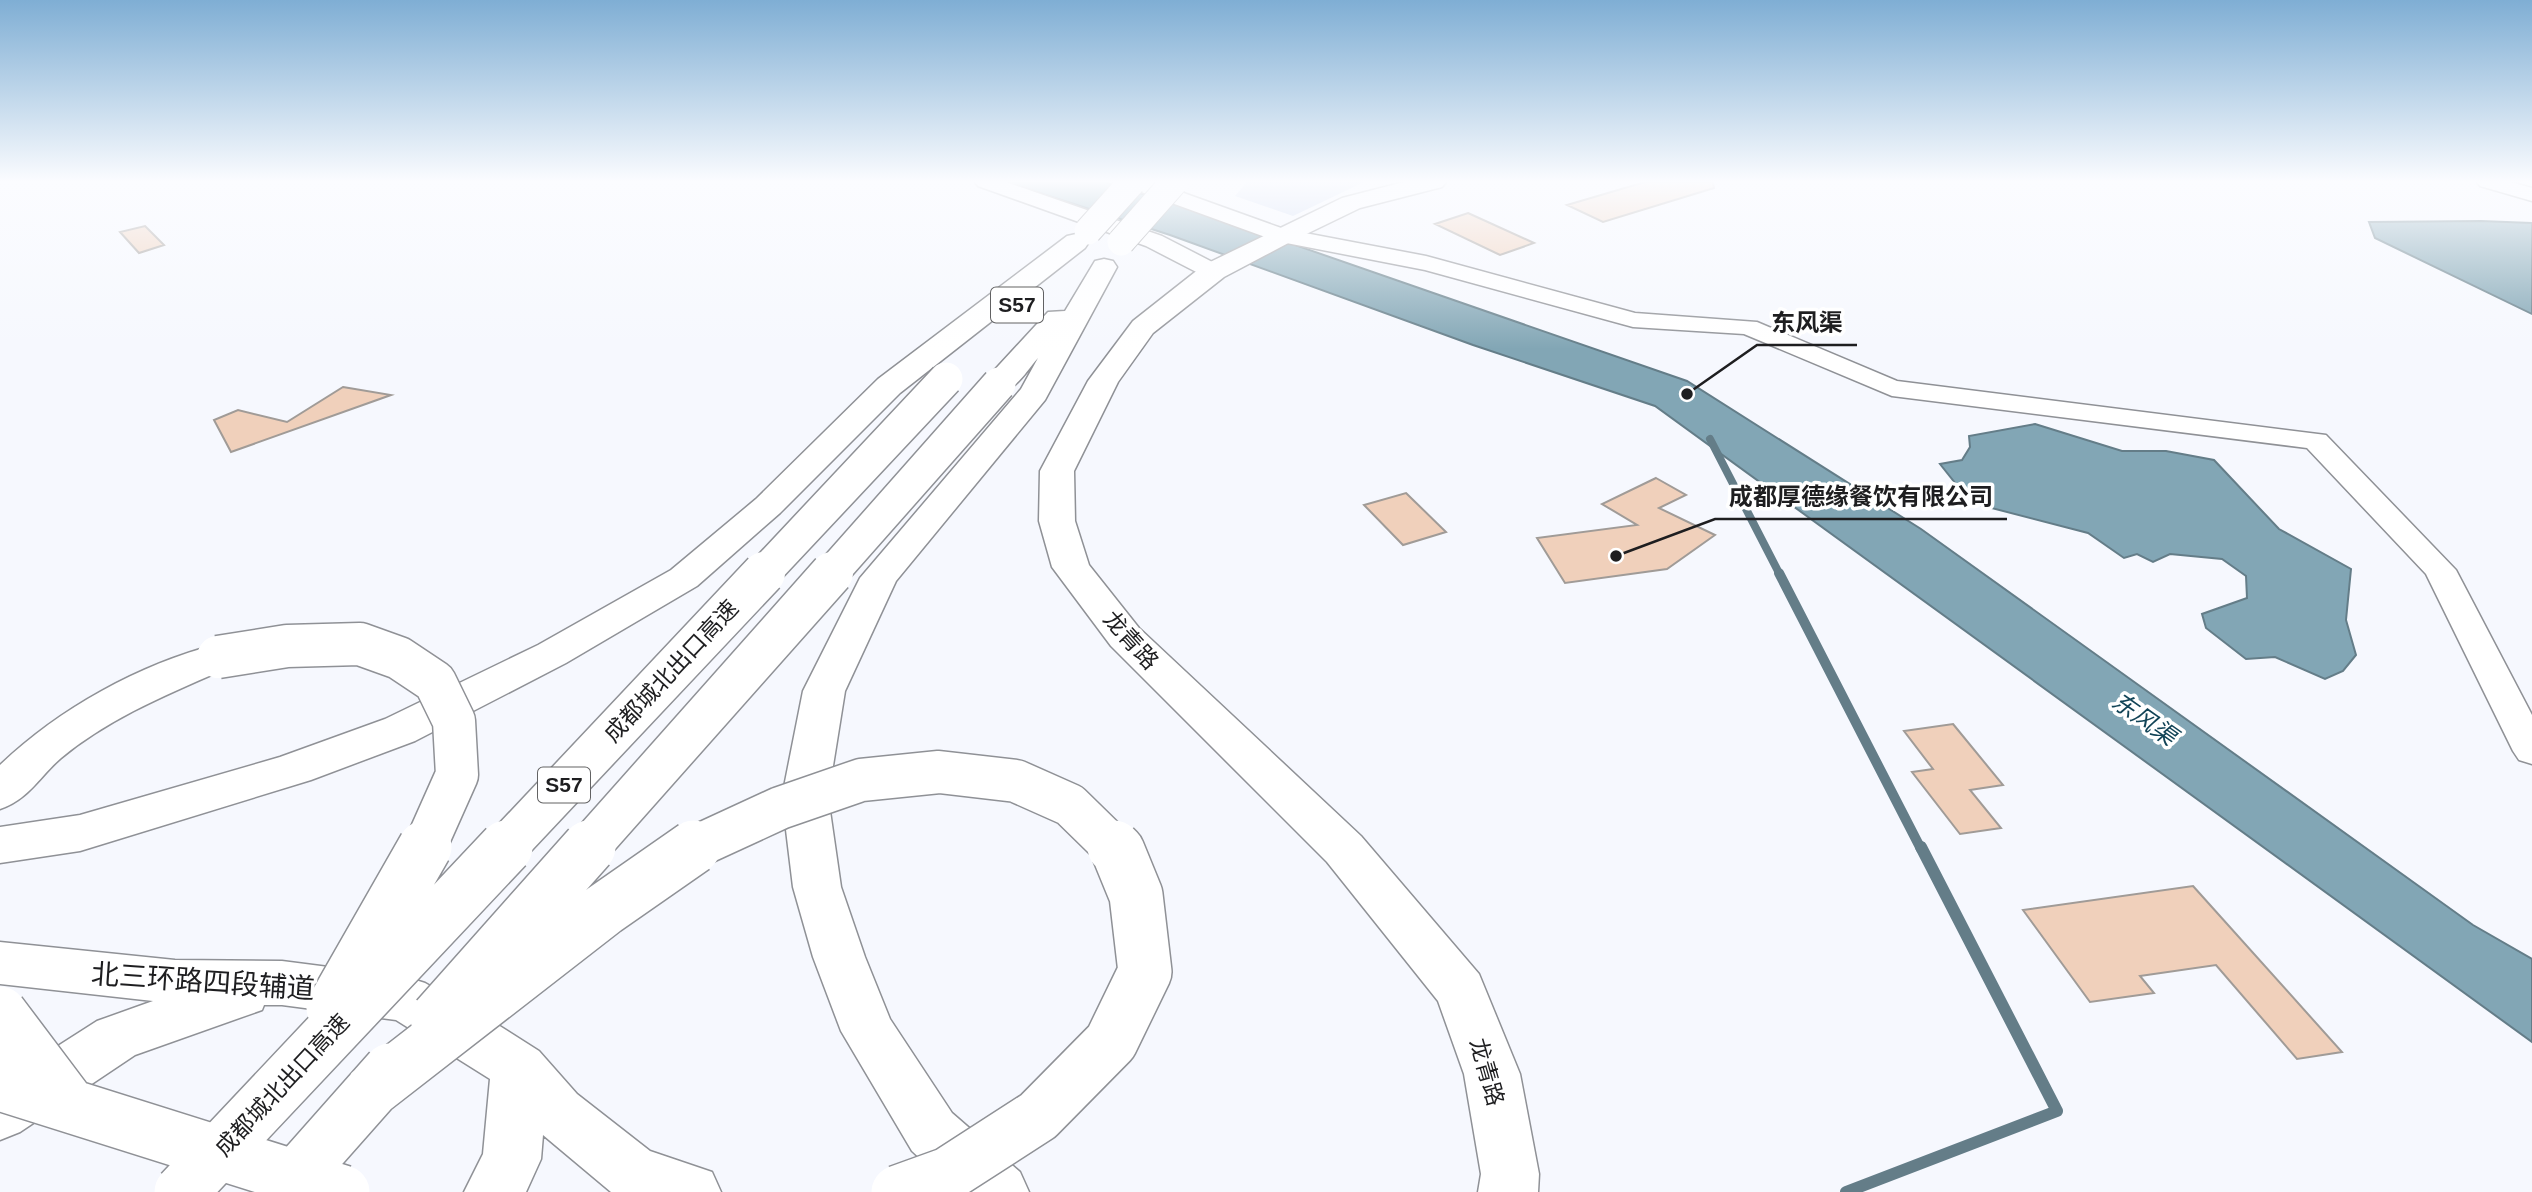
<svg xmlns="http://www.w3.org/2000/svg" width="2532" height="1192" viewBox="0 0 2532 1192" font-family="Helvetica,'Noto Sans SC',sans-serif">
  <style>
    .green { fill: #c9d5ef }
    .water { fill: #82a6b5; stroke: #647d88; stroke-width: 2 }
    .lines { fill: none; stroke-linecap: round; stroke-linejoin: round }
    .stream-far2 { stroke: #647d88; stroke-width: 8 }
    .stream-far1 { stroke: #647d88; stroke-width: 10 }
    .stream { stroke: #647d88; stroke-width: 12 }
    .building { fill: #f0d0bb; stroke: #a09b97; stroke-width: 2 }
    .street-casing { stroke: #8f9196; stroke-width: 3 }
    .secondary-casing { stroke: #8f9196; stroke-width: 3 }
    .highway-casing { stroke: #8f9196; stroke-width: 3 }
    .street { fill: #fff; fill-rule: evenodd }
    .secondary { fill: #fff; fill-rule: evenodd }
    .highway { fill: #fff; fill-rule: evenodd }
    .highway-bridge-far3-casing { stroke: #8f9196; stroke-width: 29; stroke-linecap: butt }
    .highway-bridge-far2-casing { stroke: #8f9196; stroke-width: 36; stroke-linecap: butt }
    .highway-bridge-far1-casing { stroke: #8f9196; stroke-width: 45; stroke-linecap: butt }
    .highway-bridge-casing { stroke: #8f9196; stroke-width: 56; stroke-linecap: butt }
    .highway-bridge-far3 { stroke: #fff; stroke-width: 27 }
    .highway-bridge-far2 { stroke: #fff; stroke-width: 33 }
    .highway-bridge-far1 { stroke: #fff; stroke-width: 42 }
    .highway-bridge { stroke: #fff; stroke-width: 53 }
    .labels { text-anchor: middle; stroke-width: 7; stroke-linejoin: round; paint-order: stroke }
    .shield { fill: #fff; stroke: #626263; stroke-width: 2 }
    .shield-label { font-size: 21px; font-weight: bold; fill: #1e1e20 }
    .street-label { font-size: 23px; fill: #1e1e20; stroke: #fff }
    .water-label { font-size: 24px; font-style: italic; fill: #124457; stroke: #fff }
    .near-street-label { font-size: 28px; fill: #1e1e20; stroke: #fff }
    .leader { fill: none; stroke: #1e1e20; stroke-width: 2.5 }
    .callout-dot { fill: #1e1e20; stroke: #fff; stroke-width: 2.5 }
    .callout-label { font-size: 24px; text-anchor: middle; font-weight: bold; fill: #1e1e20; stroke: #fff; stroke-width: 7; stroke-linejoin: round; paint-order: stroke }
  </style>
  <rect width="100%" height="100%" fill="#f6f8fe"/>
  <path class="green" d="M 1247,182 L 1364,182 L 1293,216 L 1235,196 Z"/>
  <path class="water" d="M 1006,182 L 1104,182 L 1200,212 L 1687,381 L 1921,529 L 2473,925 L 2532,959 L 2532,1042 L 1655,406 L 1473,345 L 1170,235 Z
    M 2481,221 L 2532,223 L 2532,314 L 2375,238 L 2369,222 Z
    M 2035,424 L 2122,451 L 2166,451 L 2214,460 L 2279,529 L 2351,569 L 2346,620 L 2356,655 L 2343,671 L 2325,679 L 2275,657 L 2246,659 L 2206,628 L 2202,614 L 2247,598 L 2246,576 L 2222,559 L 2170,554 L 2153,562 L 2137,554 L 2124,558 L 2088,533 L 1980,505 L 1956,484 L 1940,464 L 1962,460 L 1970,447 L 1969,436 Z"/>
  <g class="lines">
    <path class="stream-far2" d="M 1710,439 L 1780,575"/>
    <path class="stream-far1" d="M 1779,573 L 1921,849"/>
    <path class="stream" d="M 1846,1192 L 2057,1111 L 1921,847"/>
  </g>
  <path class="building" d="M 1645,182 L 1713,182 L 1714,188 L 1603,222 L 1567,205 Z
    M 1468,213 L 1534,243 L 1500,255 L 1435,224 Z
    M 145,226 L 164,245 L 139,253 L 120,232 Z
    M 343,387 L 391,395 L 231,452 L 214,420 L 238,410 L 287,422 Z
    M 1656,478 L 1686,495 L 1659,508 L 1715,535 L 1667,569 L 1565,583 L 1537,538 L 1637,525 L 1602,504 Z
    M 1406,493 L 1446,532 L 1403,545 L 1364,505 Z
    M 1953,724 L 2003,785 L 1970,790 L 2001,828 L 1960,834 L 1912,772 L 1933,769 L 1904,731 Z
    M 2193,886 L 2342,1052 L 2297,1059 L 2216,965 L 2140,976 L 2154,993 L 2090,1002 L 2023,910 Z"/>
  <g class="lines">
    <defs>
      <path id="street" d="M 975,182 L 1006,182 L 1162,236 L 1222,267 L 1226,272 L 1222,277 L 1206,277 L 1146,246 L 978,186 Z
        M 1122,182 L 1153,182 L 1284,229 L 1426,256 L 1635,313 L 1757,322 L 1897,381 L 2326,435 L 2456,570 L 2532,715 L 2532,764 L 2519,760 L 2513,751 L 2426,574 L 2307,448 L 1892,396 L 1744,334 L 1633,327 L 1425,270 L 1276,241 L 1125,186 Z
        M 2477,182 L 2511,182 L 2532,188 L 2532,201 L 2480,186 Z"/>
      <path id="secondary" d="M 1404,182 L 1446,182 L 1442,187 L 1360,208 L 1294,240 L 1224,277 L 1153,333 L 1118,382 L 1074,471 L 1075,521 L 1089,565 L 1139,628 L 1361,836 L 1479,974 L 1520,1074 L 1539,1174 L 1538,1192 L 1478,1192 L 1481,1174 L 1464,1074 L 1438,1001 L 1327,862 L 1111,646 L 1052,567 L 1039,521 L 1040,471 L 1088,381 L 1133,321 L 1204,265 L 1342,198 Z
        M 0,942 L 175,960 L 282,961 L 406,977 L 425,983 L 487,1018 L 539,1051 L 577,1094 L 650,1151 L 712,1172 L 721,1192 L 611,1192 L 543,1135 L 541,1159 L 526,1192 L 464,1192 L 483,1154 L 490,1079 L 396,1020 L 282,1005 L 264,1005 L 262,1010 L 135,1055 L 20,1132 L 0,1140 L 0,1083 L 97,1021 L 153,1001 L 0,984 Z"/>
      <path id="highway" d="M 1076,234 L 1085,236 L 1089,242 L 1085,248 L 900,393 L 780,513 L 697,586 L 566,663 L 415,741 L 311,780 L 80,851 L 0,863 L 0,827 L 80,815 L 280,757 L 385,719 L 538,645 L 671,570 L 756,499 L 878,379 L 1067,236 Z
        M 1104,259 L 1113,261 L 1117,267 L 1045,400 L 896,581 L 845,691 L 828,797 L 841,887 L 865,957 L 890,1019 L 952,1113 L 1020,1172 L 1029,1192 L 956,1192 L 912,1151 L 841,1031 L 813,957 L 793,887 L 782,797 L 803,691 L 860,578 L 1021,389 L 1038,358 C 1023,375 1013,397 988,391 L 983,384 L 988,377 L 1048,312 L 1065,311 L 1095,261 Z
        M 218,644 L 232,648 L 238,657 L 232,666 C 173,692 112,716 61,758 C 40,776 28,800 0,809 L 0,765 C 60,708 138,665 218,644 Z"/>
    </defs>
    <use href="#street" class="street-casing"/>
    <use href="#secondary" class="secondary-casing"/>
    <use href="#highway" class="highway-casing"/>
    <use href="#street" class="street"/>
    <use href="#secondary" class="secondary"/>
    <use href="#highway" class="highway"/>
    <defs>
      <path id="highway-bridge-far3" d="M 1088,231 L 1132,182
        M 1121,242 L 1174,182"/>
      <path id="highway-bridge-far2" d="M 762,575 L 946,379
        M 830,575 L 999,384"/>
      <path id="highway-bridge-far1" d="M 218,657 L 287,646 L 360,644 L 399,658 L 435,682 L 454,721 L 457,775 L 424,849
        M 504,849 L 764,573
        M 587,849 L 832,573
        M 691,849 L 780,808 L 861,780 L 939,772 L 1016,781 L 1070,805 L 1115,849"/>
      <path id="highway-bridge" d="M 333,1008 L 425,847
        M 0,1013 L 70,1106
        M 437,1018 L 589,847
        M 0,1084 L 343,1192
        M 372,1090 L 605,909 L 694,847
        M 181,1192 L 506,847
        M 282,1192 L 390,1070
        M 898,1192 L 948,1174 L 1038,1116 L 1111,1042 L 1145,972 L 1136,895 L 1118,851 L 1114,847"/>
    </defs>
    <use href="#highway-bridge-far3" class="highway-bridge-far3-casing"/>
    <use href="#highway-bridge-far2" class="highway-bridge-far2-casing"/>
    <use href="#highway-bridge-far1" class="highway-bridge-far1-casing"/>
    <use href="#highway-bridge" class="highway-bridge-casing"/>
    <use href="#highway-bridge-far3" class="highway-bridge-far3"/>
    <use href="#highway-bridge-far2" class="highway-bridge-far2"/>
    <use href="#highway-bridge-far1" class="highway-bridge-far1"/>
    <use href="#highway-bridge" class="highway-bridge"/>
  </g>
  <linearGradient id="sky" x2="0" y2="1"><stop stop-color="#7faed4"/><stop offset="0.52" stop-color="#fbfcff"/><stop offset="1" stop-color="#fbfcff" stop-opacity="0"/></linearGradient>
  <rect width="2532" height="349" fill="url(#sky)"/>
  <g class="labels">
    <g class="shield">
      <rect x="991" y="287.5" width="52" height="35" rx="5"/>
      <rect x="538" y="767.5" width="52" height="35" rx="5"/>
    </g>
    <g class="shield-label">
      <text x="1017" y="312">S57</text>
      <text x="564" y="792">S57</text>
    </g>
    <g class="street-label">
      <text transform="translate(1131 640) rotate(48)" y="8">龙青路</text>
      <text transform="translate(671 671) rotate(-47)" y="8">成都城北出口高速</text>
      <text transform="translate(1487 1072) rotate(74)" y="8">龙青路</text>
      <text transform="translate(282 1085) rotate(-47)" y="8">成都城北出口高速</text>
    </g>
    <g class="water-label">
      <text transform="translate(2144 719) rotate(35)" y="8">东风渠</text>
    </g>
    <g class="near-street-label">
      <text transform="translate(203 981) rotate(4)" y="10">北三环路四段辅道</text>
    </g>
  </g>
  <path class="leader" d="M1687 394L1757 345H1857M1616 556L1715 519H2007"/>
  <g class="callout-dot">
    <circle cx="1687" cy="394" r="7"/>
    <circle cx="1616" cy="556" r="7"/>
  </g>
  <g class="callout-label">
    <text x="1807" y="331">东风渠</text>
    <text x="1861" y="505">成都厚德缘餐饮有限公司</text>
  </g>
</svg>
